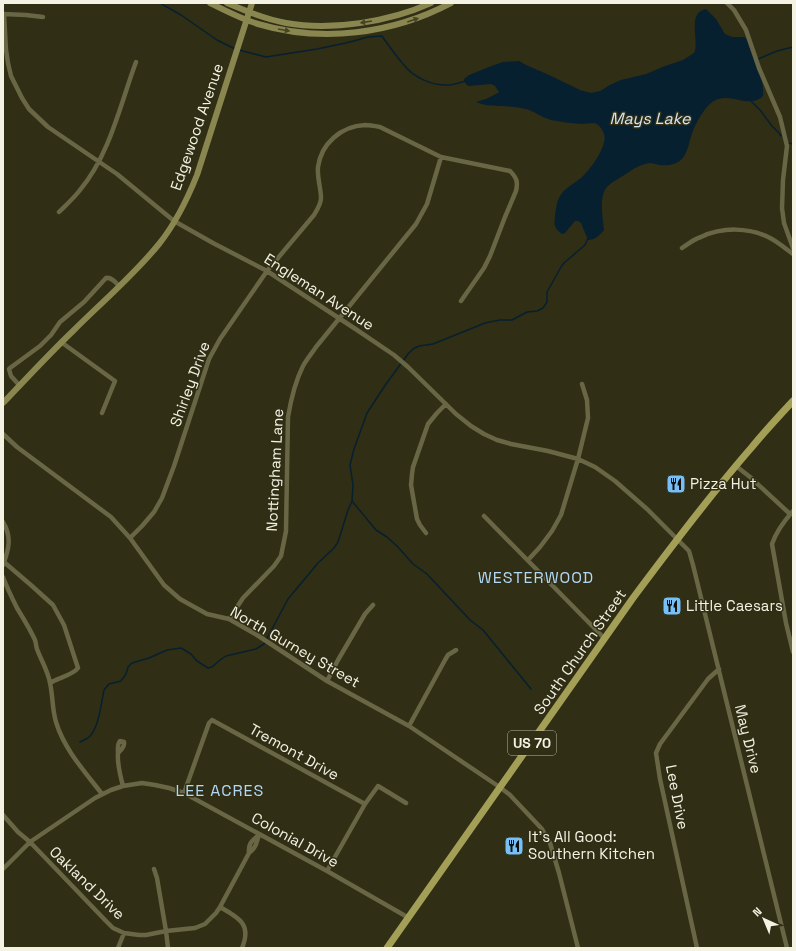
<svg xmlns="http://www.w3.org/2000/svg" width="796" height="951" viewBox="0 0 796 951" font-family="'Space Grotesk',sans-serif">
  <style>
    .water { fill: #072030 }
    .lines { fill: none; stroke-linecap: round; stroke-linejoin: round }
    .stream { stroke: #072030; stroke-width: 1.5 }
    .street { stroke: #686645; stroke-width: 4.5 }
    .secondary { stroke: #8a8650; stroke-width: 6 }
    .primary { stroke: #a49f57; stroke-width: 7 }
    .oneway { fill: #464423 }
    .labels { text-anchor: middle; stroke-width: 3; stroke-linejoin: round; paint-order: stroke }
    .shield { fill: #302e14; stroke: #b8b7a5; stroke-width: 1 }
    .shield-label { font-size: 14px; font-weight: bold; fill: #f3f2e3 }
    .street-label { font-size: 15px; fill: #f3f2e3; stroke: #302e14 }
    .poi-label { font-size: 15px; fill: #f3f2e3; stroke: #302e14; text-anchor: start }
    .water-label { font-size: 16px; font-style: italic; fill: #d5e7f6; stroke: #302e14 }
    .neighbourhood-label { font-size: 16px; letter-spacing: 1px; fill: #b1d8f7; stroke: #302e14 }
  </style>
  <rect width="100%" height="100%" fill="#302e14"/>
  <path class="water" d="M 706,9 L 716,19 L 725,34 L 732,37 L 744,37 L 746,38 C 752,55 765,78 763,96 C 749,110 730,91 714,101 C 705,106 695,124 692,134 C 689,142 688,152 682,159 C 676,165 667,166 659,165 C 656,164 653,163 650,163 C 641,164 633,169 626,174 C 620,178 613,181 608,186 C 598,195 603,218 604,230 C 600,235 595,240 588,240 L 581,223 L 578,221 L 575,221 L 565,233 L 562,234 C 554,228 554,225 555,216 C 556,208 557,199 562,193 C 567,187 575,183 581,178 C 590,170 608,146 604,134 C 602,129 599,124 594,123 C 590,123 585,124 581,124 C 571,123 561,122 551,120 C 543,118 537,113 529,110 C 525,108 519,108 514,107 C 500,105 490,108 476,102 L 486,99 L 498,93 L 499,92 L 495,86 L 491,84 L 469,86 C 466,84 464,83 464,79 L 469,75 L 494,65 L 503,62 L 519,61 L 526,65 L 547,74 L 580,90 L 591,93 L 600,91 L 610,85 L 621,80 L 646,74 L 665,66 L 683,60 L 694,53 C 700,41 686,13 706,9 Z"/>
  <g class="lines">
    <path class="stream" d="M 160,3 L 181,15 L 217,40 L 235,49
      M 239,50 L 266,57 L 317,49 L 346,43 L 368,37 L 382,36 L 384,39 C 390,47 396,56 403,64 C 414,78 432,86 450,85 C 455,84 460,83 465,81
      M 758,59 L 777,51 L 793,47
      M 751,99 L 751,101 L 760,110 L 772,126 L 779,133 L 781,136
      M 789,143 L 793,144
      M 352,501 L 376,530 L 387,537 L 398,547 L 413,564 L 427,574 L 470,620 L 483,630 L 531,689
      M 80,742 C 82,741 86,739 88,738 C 99,729 101,704 104,690 L 109,684 L 121,681 L 126,674 L 128,667 L 132,663 L 149,658 L 167,650 L 181,648 L 191,654 L 197,661 L 208,668 L 212,667 L 220,660 L 226,656 L 256,649 L 264,644 L 288,599 L 318,563 L 334,548 L 338,542 L 348,510 L 352,501 L 353,485 L 350,465 L 354,449 L 367,413 L 386,384 L 408,354 L 413,349 L 419,346 L 433,344 L 485,323 L 500,320 L 512,320 L 527,312 L 537,311 L 543,308 L 547,302 L 547,292 L 561,267 L 564,263 L 585,245 L 588,238"/>
    <path class="street" d="M 727,3 L 734,10 L 746,30 L 759,68 L 780,117 L 787,146 L 783,180 L 782,208 L 784,223 L 793,248
      M 3,14 L 26,15 L 43,17
      M 4,14 L 6,50 L 8,63 L 11,76 L 22,98 L 29,109 L 48,127 L 117,174 L 174,221 L 213,243 L 267,271 L 357,330 L 394,355 L 408,367 L 456,414 L 471,426 L 484,434 L 497,440 L 511,444 L 548,451 L 578,459 L 595,467 L 615,481 L 647,509 L 689,551 L 693,565 L 787,948
      M 59,212 C 66,205 74,198 80,190 C 110,154 120,105 136,62
      M 682,248 C 688,244 694,239 701,237 C 722,227 749,227 770,238 C 778,242 786,249 793,254
      M 61,342 L 115,381 L 102,413
      M 20,386 L 11,376 L 9,369 L 10,368 L 40,346 L 51,335 L 60,322 L 84,302 L 106,278 C 112,277 115,282 119,286
      M 3,434 L 17,447 L 111,517 L 130,538 L 164,585 L 180,599 L 207,614 L 229,619 L 257,635 L 327,681 L 409,726 L 501,788 L 510,795 L 542,829 L 550,843 L 559,873 L 578,948
      M 736,466 L 750,477 L 790,514
      M 793,511 C 785,520 776,532 772,544 L 786,623 L 793,652
      M 484,516 L 605,639
      M 3,522 C 12,537 9,549 3,565
      M 426,533 L 420,525 L 417,519 L 411,485 L 412,474 L 413,467 L 428,424 L 437,413 L 446,404
      M 130,538 L 142,526 L 154,512 L 162,498 L 174,466 L 209,359 L 220,339 L 267,271 L 314,215 C 317,210 321,204 321,198 C 321,188 317,178 318,167 C 321,144 341,126 365,125 C 370,125 375,126 380,127 L 441,157 L 510,171 C 517,178 518,182 516,191 L 505,217 L 490,256 L 484,268 L 461,301
      M 528,560 L 540,547 L 552,531 L 561,515 L 578,459 L 588,418 L 587,400 L 582,384
      M 4,562 L 32,586 L 53,605 L 64,625 L 78,668 C 73,675 58,678 50,683
      M 3,577 C 7,588 12,598 17,608 C 23,618 30,629 35,640 C 36,643 36,646 37,649 C 41,660 48,671 50,683 C 53,696 52,709 56,722 C 64,749 85,772 102,794
      M 229,619 L 243,598 L 274,566 L 281,556 L 286,531 L 288,417 C 291,399 295,382 303,366 C 307,359 312,353 316,347 L 416,224 L 427,204 L 441,157
      M 327,681 L 338,660 L 365,614 L 373,605
      M 409,726 L 445,660 L 448,655 L 456,650
      M 120,741 L 124,742 C 125,747 121,750 118,753 C 118,749 117,744 120,741 Z
      M 118,753 C 117,764 120,775 123,786
      M 184,793 L 209,723 L 212,720 L 365,804
      M 3,815 L 18,832 L 30,842 L 105,920 L 113,928 L 124,933 L 139,935 L 146,935 L 166,931 L 195,928 L 205,924 L 216,913 L 220,907 L 249,853 C 256,848 257,842 259,834
      M 249,853 C 248,843 252,841 259,835
      M 3,869 L 30,842 L 95,798 L 111,790 L 123,786 L 142,783 L 155,785 L 169,788 L 184,793 L 327,871 L 409,918
      M 154,869 L 157,878 L 166,931 L 168,948
      M 327,871 L 365,804 L 378,786 L 406,803
      M 220,907 C 239,918 252,924 242,948
      M 118,948 L 124,933
      M 697,948 L 660,779 L 656,753 L 660,744 L 708,679 L 719,669"/>
    <path class="secondary" d="M 210,3 C 226,11 241,19 258,24 C 322,43 392,34 451,3
      M 227,3 C 246,11 265,19 286,23 C 331,31 389,22 431,3
      M 3,403 C 26,379 49,354 73,331 C 101,303 134,275 159,244 C 175,224 187,200 197,175 L 252,3"/>
    <path class="primary" d="M 387,948 L 633,598 C 671,547 710,495 752,447 C 765,431 779,416 793,401"/>
  </g>
  <defs><path id="oneway-solid" d="M-6-.8H1V-3.2L6.5 0L1 3.2V.8H-6Z"/></defs>
  <g class="oneway">
    <use href="#oneway-solid" transform="translate(413 20) rotate(-19)"/>
    <use href="#oneway-solid" transform="translate(366 22) rotate(171)"/>
    <use href="#oneway-solid" transform="translate(284 30) rotate(10)"/>
  </g>
  <defs>
    <symbol id="restaurant-square" viewBox="-11 -11 22 22"><rect x="-9" y="-9" width="18" height="18" rx="4" fill="#76c0f7" stroke="#302e14"/><path d="M-5-6h1v4h1v-4h1v4h1v-4h1v5L-1.5 .5V6h-2V.5L-5-1ZM5-6V6H3V1.5H1.5Q1.5-4 5-6Z" fill="#111"/></symbol>
  </defs>
  <g fill-rule="evenodd">
    <use href="#restaurant-square" x="665" y="473" width="22" height="22"/>
    <use href="#restaurant-square" x="661" y="595" width="22" height="22"/>
    <use href="#restaurant-square" x="503" y="835" width="22" height="22"/>
  </g>
  <g class="labels">
    <rect class="shield" x="508" y="731" width="48" height="24" rx="3"/>
    <g class="shield-label">
      <text x="532" y="748">US 70</text>
    </g>
    <g class="street-label">
      <text transform="translate(197 127) rotate(-71)" y="5">Edgewood Avenue</text>
      <text transform="translate(319 292) rotate(33)" y="5">Engleman Avenue</text>
      <text transform="translate(190 384) rotate(-70)" y="5">Shirley Drive</text>
      <text transform="translate(275 470) rotate(-87)" y="5">Nottingham Lane</text>
      <text transform="translate(295 647) rotate(30)" y="5">North Gurney Street</text>
      <text transform="translate(580 652) rotate(-55)" y="5">South Church Street</text>
      <text transform="translate(748 739) rotate(76)" y="5">May Drive</text>
      <text transform="translate(294 752) rotate(29)" y="5">Tremont Drive</text>
      <text transform="translate(677 797) rotate(79)" y="5">Lee Drive</text>
      <text transform="translate(295 840) rotate(29)" y="5">Colonial Drive</text>
      <text transform="translate(87 883) rotate(44)" y="5">Oakland Drive</text>
    </g>
    <g class="poi-label">
      <text x="690" y="489">Pizza Hut</text>
      <text x="686" y="611">Little Caesars</text>
      <text x="528" y="842">It's All Good:<tspan x="528" dy="17">Southern Kitchen</tspan></text>
    </g>
    <g class="water-label">
      <text x="650" y="124">Mays Lake</text>
    </g>
    <g class="neighbourhood-label">
      <text x="536" y="583">WESTERWOOD</text>
      <text x="220" y="796">LEE ACRES</text>
    </g>
  </g>
  <rect width="796" height="951" fill="none" stroke="#f3f2e3" stroke-width="8"/>
  <g transform="translate(764 919) rotate(316)" stroke="#302e14" stroke-width="3" paint-order="stroke">
  <path d="M0-3L7 15L0 10L-7 15Z" fill="#f3f2e3"/>
  <text y="-6" font-size="11" font-weight="bold" text-anchor="middle" fill="#f3f2e3">N</text>
  </g>
</svg>
